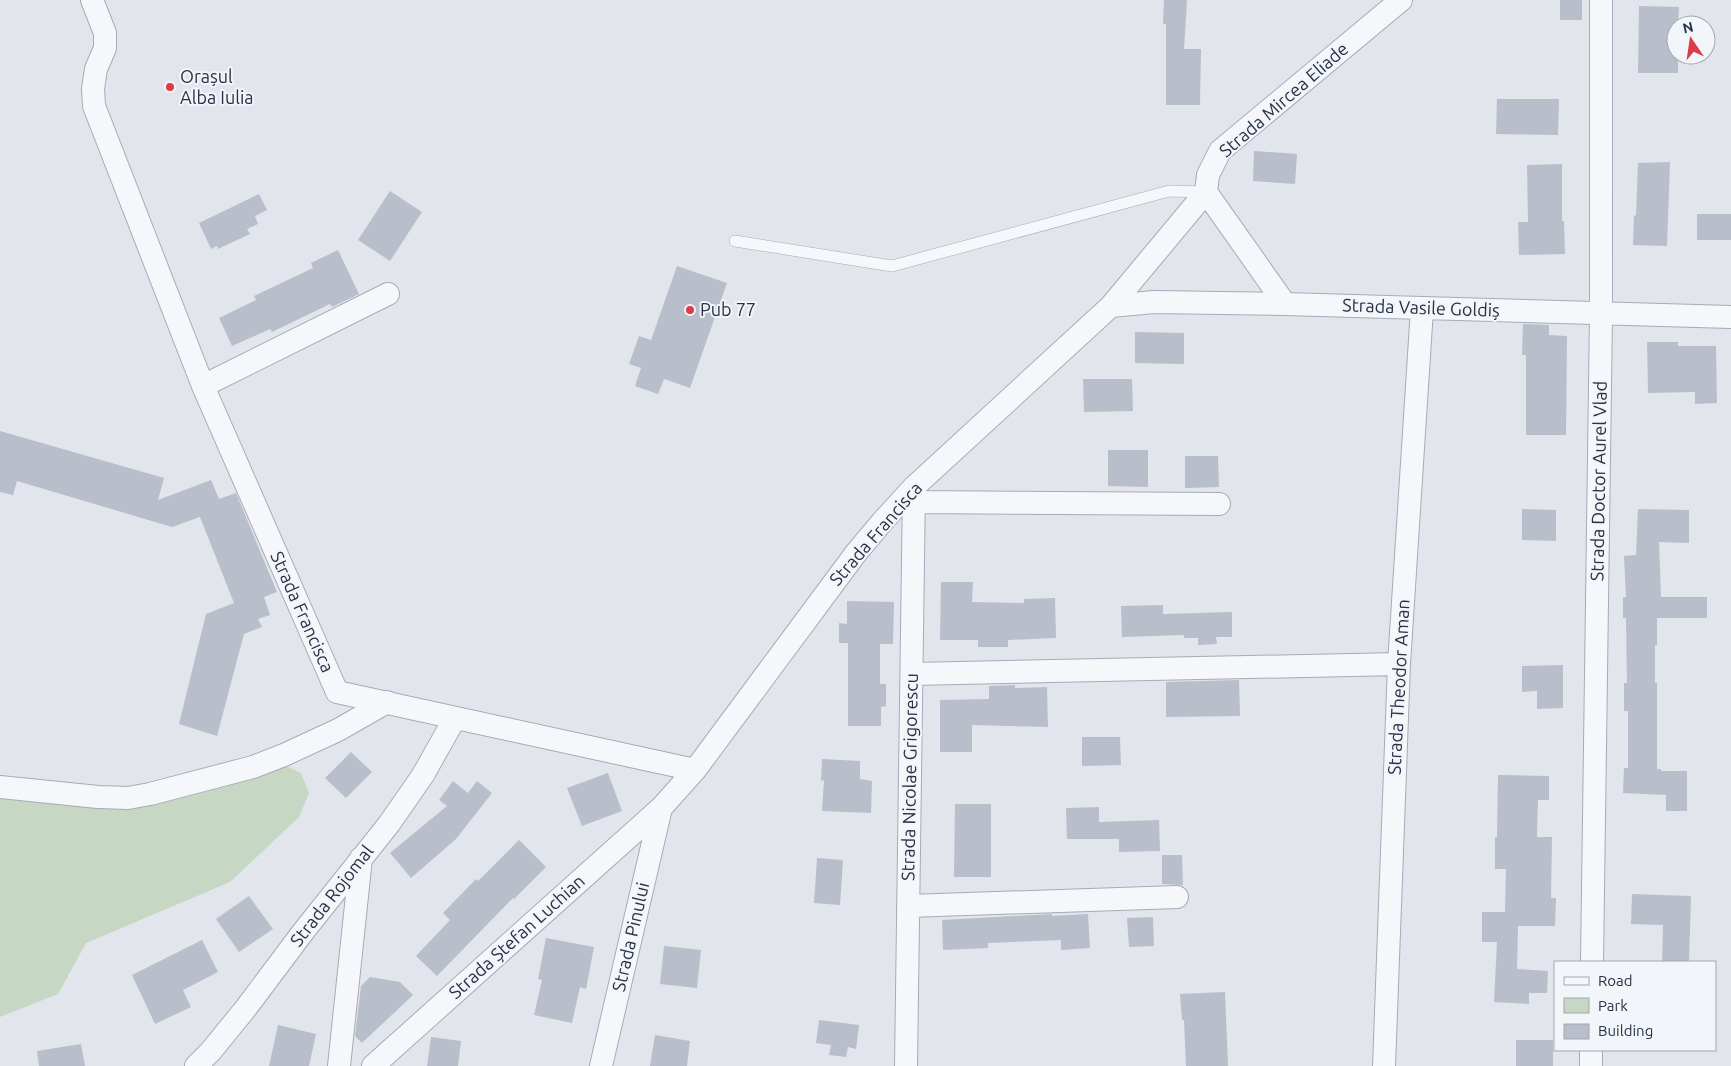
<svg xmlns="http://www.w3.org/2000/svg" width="1731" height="1066" viewBox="0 0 1731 1066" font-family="Ubuntu,sans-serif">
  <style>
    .green { fill: #c6d7c3 }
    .building { fill: #b9becb }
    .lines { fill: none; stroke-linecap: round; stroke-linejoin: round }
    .lane-casing { stroke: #a6abb7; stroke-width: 12 }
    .street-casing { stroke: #a6abb7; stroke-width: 24 }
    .lane { stroke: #f6f7fa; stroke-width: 11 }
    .street { stroke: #f6f7fa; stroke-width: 22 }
    .poi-dot { fill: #dd3b48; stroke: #f2f5f9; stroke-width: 2 }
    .labels { text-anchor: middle; stroke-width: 4; stroke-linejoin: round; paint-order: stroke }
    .poi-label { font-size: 18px; fill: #283146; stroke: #f2f5f9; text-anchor: start }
    .street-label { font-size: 18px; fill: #283146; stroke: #f2f5f9 }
  </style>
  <rect width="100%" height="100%" fill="#e2e5ec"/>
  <path class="green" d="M 284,765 L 301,773 L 309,793 L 299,817 L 230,882 L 86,943 L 58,994 L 0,1017 L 0,778 L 141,789 Z"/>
  <path class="building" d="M 1164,0 L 1187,0 L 1184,49 L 1201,49 L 1200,105 L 1166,105 L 1166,24 L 1163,24 Z
    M 1560,0 L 1582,0 L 1582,20 L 1560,20 Z
    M 1639,6 L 1679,7 L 1678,25 L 1676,25 L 1676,55 L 1678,55 L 1678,73 L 1638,73 Z
    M 1497,99 L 1559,99 L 1558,135 L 1496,134 Z
    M 1254,151 L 1297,154 L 1295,184 L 1253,181 Z
    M 1670,162 L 1667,246 L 1633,245 L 1634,215 L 1636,216 L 1638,163 Z
    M 1562,164 L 1562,221 L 1564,221 L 1565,254 L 1519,255 L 1518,222 L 1528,222 L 1527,165 Z
    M 390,191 L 422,212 L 390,261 L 358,240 Z
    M 259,194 L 267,210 L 255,216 L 258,224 L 247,229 L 250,234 L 218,249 L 217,246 L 211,249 L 199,223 Z
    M 1697,214 L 1731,214 L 1731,240 L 1697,240 Z
    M 338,250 L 359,294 L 332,307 L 330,304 L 272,332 L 270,329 L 232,346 L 219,318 L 256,300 L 254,296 L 313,268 L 311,263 Z
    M 677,266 L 727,283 L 690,388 L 664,379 L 658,394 L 635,386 L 641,368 L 629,364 L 639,336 L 651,340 Z
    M 1523,324 L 1549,325 L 1549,335 L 1567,336 L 1566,435 L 1526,435 L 1526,355 L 1522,355 Z
    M 1135,332 L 1184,333 L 1184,364 L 1135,363 Z
    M 1647,342 L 1678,342 L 1678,346 L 1716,346 L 1717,403 L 1695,404 L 1695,392 L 1648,393 Z
    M 1083,379 L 1132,379 L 1133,411 L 1084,412 Z
    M 0,431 L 164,478 L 158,500 L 211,480 L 219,499 L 236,493 L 277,592 L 264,597 L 270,615 L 258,619 L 262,627 L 244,634 L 217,736 L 179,724 L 206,614 L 234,603 L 200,517 L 172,527 L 17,481 L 13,495 L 0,492 Z
    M 1108,450 L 1148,450 L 1148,487 L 1108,486 Z
    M 1185,456 L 1218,456 L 1219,487 L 1185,488 Z
    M 1522,509 L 1556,510 L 1556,541 L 1522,540 Z
    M 1638,509 L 1689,510 L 1689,543 L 1659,542 L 1661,597 L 1707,597 L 1707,618 L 1657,618 L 1657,645 L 1655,645 L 1655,683 L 1657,683 L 1657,769 L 1661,769 L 1661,771 L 1687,771 L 1687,811 L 1666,811 L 1666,795 L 1623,793 L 1624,768 L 1628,768 L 1628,711 L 1624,711 L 1624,683 L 1627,683 L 1626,618 L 1623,618 L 1623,597 L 1626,597 L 1624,556 L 1636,555 Z
    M 941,582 L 973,582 L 972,602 L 1024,603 L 1024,599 L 1055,598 L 1056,638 L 1008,640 L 1008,647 L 978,647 L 978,640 L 940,640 Z
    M 847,601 L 894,602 L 893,644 L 880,644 L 880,684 L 886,684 L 886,706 L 881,707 L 881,726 L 848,726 L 848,643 L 839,643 L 839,623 L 847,624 Z
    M 1163,605 L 1163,614 L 1232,612 L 1232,637 L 1216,637 L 1217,644 L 1198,645 L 1198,638 L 1184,638 L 1184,635 L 1122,637 L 1121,606 Z
    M 1563,665 L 1563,708 L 1537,709 L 1537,691 L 1522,692 L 1522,666 Z
    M 1239,680 L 1240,716 L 1166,717 L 1166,682 Z
    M 1015,685 L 1015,688 L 1047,687 L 1048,727 L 972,725 L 972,752 L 940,752 L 940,700 L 989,699 L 989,686 Z
    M 1082,737 L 1120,737 L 1121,765 L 1082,766 Z
    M 351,752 L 372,772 L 346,798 L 325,778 Z
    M 822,759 L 860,761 L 860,779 L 872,781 L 871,813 L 822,811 L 824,780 L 821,781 Z
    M 608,773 L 622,811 L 582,826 L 567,788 Z
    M 1498,775 L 1549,776 L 1549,800 L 1538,800 L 1537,837 L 1552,837 L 1551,898 L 1556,898 L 1555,926 L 1518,926 L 1517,969 L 1548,971 L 1547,993 L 1529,993 L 1529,1004 L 1494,1002 L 1497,942 L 1482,942 L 1482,912 L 1505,912 L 1506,869 L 1495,869 L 1495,837 L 1497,837 Z
    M 453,781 L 468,793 L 477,781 L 492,793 L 456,839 L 411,878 L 390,853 L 447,806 L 439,800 Z
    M 955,804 L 991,804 L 991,877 L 954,877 Z
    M 1099,807 L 1099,822 L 1159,820 L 1160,851 L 1119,852 L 1119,839 L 1067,839 L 1066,808 Z
    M 519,840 L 546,867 L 514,899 L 513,898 L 437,976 L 416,956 L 450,920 L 443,913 L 476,879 L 478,881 Z
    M 1162,855 L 1182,855 L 1183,885 L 1162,884 Z
    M 817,858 L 843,860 L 840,905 L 814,903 Z
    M 1632,894 L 1691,896 L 1689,962 L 1662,962 L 1663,925 L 1631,924 Z
    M 249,896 L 273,929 L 239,952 L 216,919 Z
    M 1052,914 L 1052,916 L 1088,914 L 1090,948 L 1061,950 L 1061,940 L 988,943 L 988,948 L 943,950 L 942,920 Z
    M 1153,917 L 1154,946 L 1129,947 L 1127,918 Z
    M 546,938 L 594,947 L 586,989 L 580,987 L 572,1023 L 534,1015 L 542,980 L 538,979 Z
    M 202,940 L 218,972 L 183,990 L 191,1007 L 155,1024 L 132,975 Z
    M 664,946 L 701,950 L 697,988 L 660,984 Z
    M 370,977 L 400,982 L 413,995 L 362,1043 L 355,1036 L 361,986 Z
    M 1225,992 L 1228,1066 L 1186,1066 L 1184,1020 L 1182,1020 L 1180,994 Z
    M 819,1020 L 859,1025 L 856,1049 L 848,1047 L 846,1057 L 829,1055 L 831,1045 L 816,1043 Z
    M 278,1025 L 316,1034 L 309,1066 L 269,1066 Z
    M 655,1035 L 690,1041 L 687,1066 L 650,1066 Z
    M 431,1037 L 461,1041 L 458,1066 L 427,1066 Z
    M 1516,1040 L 1553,1040 L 1553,1066 L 1516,1066 Z
    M 81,1044 L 85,1066 L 39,1066 L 37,1051 Z"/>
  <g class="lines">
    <defs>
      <path id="lane" d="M 735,241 L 892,266 L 1169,191 L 1206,192"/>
      <path id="street" d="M 92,0 L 105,33 L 105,48 L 96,69 L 93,89 L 94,106 L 203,386 L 337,692 L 695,770
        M 1206,192 L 1285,304
        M 1111,306 L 1154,302 L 1285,304 L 1731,317
        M 203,386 L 388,294
        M 914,502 L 1219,504
        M 912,674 L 1399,664
        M 0,787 L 98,797 L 128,798 L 150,794 L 253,767 L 284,755 L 338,730 L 387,702
        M 908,906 L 1177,897
        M 1592,962 L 1601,314 L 1601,0
        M 196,1066 L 211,1051 L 246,1008 L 303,932 L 389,824 L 423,775 L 455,718
        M 339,1066 L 361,858
        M 373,1066 L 661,808 L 695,770 L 856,553 L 882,522 L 914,487 L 1111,306 L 1206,192 L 1208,175 L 1220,151 L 1401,0
        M 601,1066 L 661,808
        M 906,1066 L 914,487
        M 1384,1066 L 1399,664 L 1422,309
        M 1591,1066 L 1591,1050"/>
    </defs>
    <use href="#lane" class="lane-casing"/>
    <use href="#street" class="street-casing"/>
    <use href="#lane" class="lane"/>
    <use href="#street" class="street"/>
  </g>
  <g class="poi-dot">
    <circle cx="170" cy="87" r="5"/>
    <circle cx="690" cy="310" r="5"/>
  </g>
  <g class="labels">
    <g class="poi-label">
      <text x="180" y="83">Orașul<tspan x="180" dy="21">Alba Iulia</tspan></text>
      <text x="700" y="316">Pub 77</text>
    </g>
    <g class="street-label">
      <text transform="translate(1284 100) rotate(-41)" y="6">Strada Mircea Eliade</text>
      <text transform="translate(1421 308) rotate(2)" y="6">Strada Vasile Goldiș</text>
      <text transform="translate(1599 481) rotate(-89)" y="6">Strada Doctor Aurel Vlad</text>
      <text transform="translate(876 534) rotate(-49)" y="6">Strada Francisca</text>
      <text transform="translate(302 612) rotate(66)" y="6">Strada Francisca</text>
      <text transform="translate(1399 687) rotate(-87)" y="6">Strada Theodor Aman</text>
      <text transform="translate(910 777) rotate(-89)" y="6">Strada Nicolae Grigorescu</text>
      <text transform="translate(332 896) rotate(-52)" y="6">Strada Rojomal</text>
      <text transform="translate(517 937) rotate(-42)" y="6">Strada Ștefan Luchian</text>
      <text transform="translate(631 937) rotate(-77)" y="6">Strada Pinului</text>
    </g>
  </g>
  <rect x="1554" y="961" width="162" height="90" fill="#f2f5f9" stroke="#a1a7b1"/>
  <rect x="1564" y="977" width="25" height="8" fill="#f6f7fa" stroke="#a1a7b1"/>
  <text x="1598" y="986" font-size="15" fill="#283146">Road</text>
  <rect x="1564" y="998" width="25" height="15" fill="#c6d7c3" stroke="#a1a7b1"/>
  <text x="1598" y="1011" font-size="15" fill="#283146">Park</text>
  <rect x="1564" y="1024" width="25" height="15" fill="#b9becb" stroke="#a1a7b1"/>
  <text x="1598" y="1036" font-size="15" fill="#283146">Building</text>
  <g transform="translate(1691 40) rotate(347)"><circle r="24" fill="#f2f5f9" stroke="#a1a7b1"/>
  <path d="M0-4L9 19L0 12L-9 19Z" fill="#dd3b48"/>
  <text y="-8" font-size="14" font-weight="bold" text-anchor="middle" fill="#283146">N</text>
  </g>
</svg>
